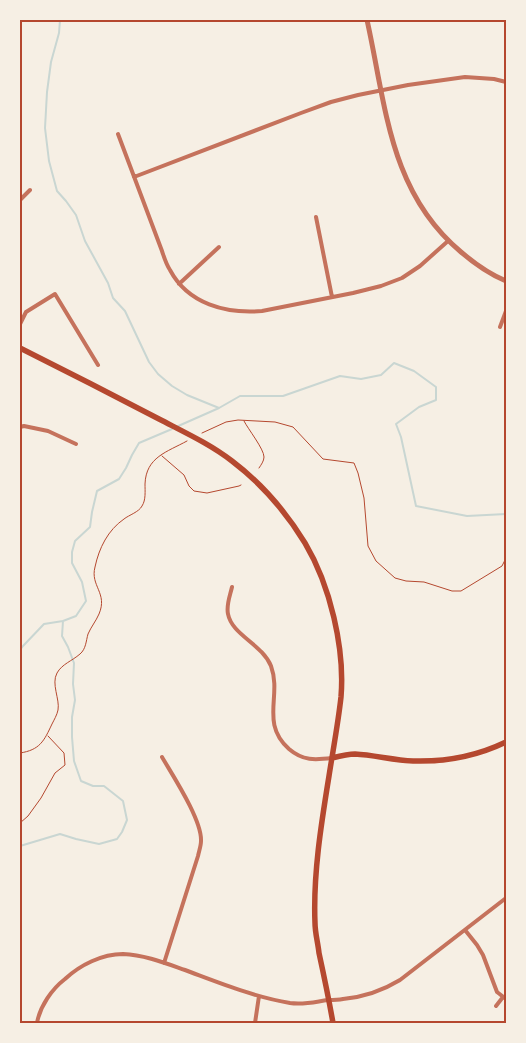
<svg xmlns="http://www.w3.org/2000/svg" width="526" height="1043" viewBox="0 0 526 1043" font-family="'Source Sans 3',sans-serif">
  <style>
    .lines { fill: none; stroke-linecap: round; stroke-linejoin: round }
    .stream { stroke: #c9d6d2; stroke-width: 2 }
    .path { stroke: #b5482f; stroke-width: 1 }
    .minor { stroke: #c5725c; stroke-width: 4 }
    .tertiary { stroke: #c5725c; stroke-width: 5 }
    .secondary { stroke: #b5482f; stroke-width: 5.5 }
    .neatline { fill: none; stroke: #b5482f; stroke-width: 2 }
  </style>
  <rect width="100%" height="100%" fill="#f6efe4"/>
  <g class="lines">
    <path class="stream" d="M 60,20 L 59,33 L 51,62 L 47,92 L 45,128 L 49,161 L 57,191 L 66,201 L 76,215 L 85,241 L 108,283 L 113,298 L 125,311 L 149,362 L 158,374 L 172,386 L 187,395 L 219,408
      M 176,427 L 219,408 L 240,396 L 283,396 L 340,376 L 361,379 L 381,375 L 394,363 L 414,371 L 436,387 L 436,400 L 419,407 L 396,424 L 401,437 L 416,506 L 467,516 L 506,514
      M 20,650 L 23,646 L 44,624 L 63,621
      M 20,846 L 60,834 L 76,839 L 99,844 L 117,839 L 122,832 L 127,820 L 123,801 L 104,786 L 93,786 L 81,781 L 74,761 L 72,737 L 72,717 L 75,700 L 73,684 L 74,663 L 68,647 L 62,636 L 63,621 L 76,616 L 86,601 L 82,582 L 72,563 L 72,552 L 75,541 L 90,527 L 92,512 L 97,491 L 119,479 L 126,468 L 132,455 L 139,443 L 172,429"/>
    <path class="path" d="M 244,421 C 248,429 264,449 264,457 C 264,461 261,465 259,468
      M 202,433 L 226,422 L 238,420 L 275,422 L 293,427 L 323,459 L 354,463 L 358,473 L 364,498 L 368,546 L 376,561 L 395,578 L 406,581 L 424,582 L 452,591 L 461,591 L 502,566 L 506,558
      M 162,456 L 184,475 L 189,486 L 194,491 L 207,493 L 239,486 L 241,485
      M 20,753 C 40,750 44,741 52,724 C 54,720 57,715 58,710 C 60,699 51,684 57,673 C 62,664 72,661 80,654 C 86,649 86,641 88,634 C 91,627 96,621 99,614 C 108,593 90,586 95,567 C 99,548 108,530 124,519 C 129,515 139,512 142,506 C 146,500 145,491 145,484 C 146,457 167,452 187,441
      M 20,823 L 28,816 L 41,798 L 55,773 L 65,765 L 64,753 L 48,736"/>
    <path class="minor" d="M 118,134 L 162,251 C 164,257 166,264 170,270 C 188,304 226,314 262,311 L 353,293 L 381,286 L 402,278 L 420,266 L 448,241
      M 134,177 L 301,113 L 331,102 L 358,95 L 408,85 L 465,77 L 494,79 L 506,82
      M 20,200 L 30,190
      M 316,217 L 332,297
      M 179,284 L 219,247
      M 20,324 L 26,312 L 55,294 L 98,365
      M 500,327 L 506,311
      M 20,427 L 24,426 L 48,431 L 76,444
      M 232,587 C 230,596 226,605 228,614 C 232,635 262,644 271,666 C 282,696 260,723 289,749 C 303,761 315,760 332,758
      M 162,757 C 173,776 202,820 201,841 C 201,846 199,851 198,856 L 164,963
      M 465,930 L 477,945 L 483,955 L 497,992 L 506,999
      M 496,1006 L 503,997
      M 37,1023 C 40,1006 52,989 65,979 C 80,965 102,954 123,954 C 145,955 165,963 185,970 C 220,983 254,997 290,1003 C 304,1005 314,1002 328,1000 C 333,1000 338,1000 343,999 C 364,997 382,991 400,980 L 506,898
      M 255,1023 L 259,996"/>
    <path class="tertiary" d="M 367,20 C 386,105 389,192 461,252 C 475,264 489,274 506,281"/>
    <path class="secondary" d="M 20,348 C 66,371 113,395 159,419 C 184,432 210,444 232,461 C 261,483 286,512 305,543 C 330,585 345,648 341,697 C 338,724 333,750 329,776 C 321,825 313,875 315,923 C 315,933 318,943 319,953 C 324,976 329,1000 333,1023
      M 332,758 C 340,756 348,754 355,754 C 374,755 393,760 413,761 C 444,762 477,756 506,742"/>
  </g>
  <rect width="526" height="1043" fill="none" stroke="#f6efe4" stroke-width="42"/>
  <rect x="21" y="21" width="484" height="1001" class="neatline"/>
</svg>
